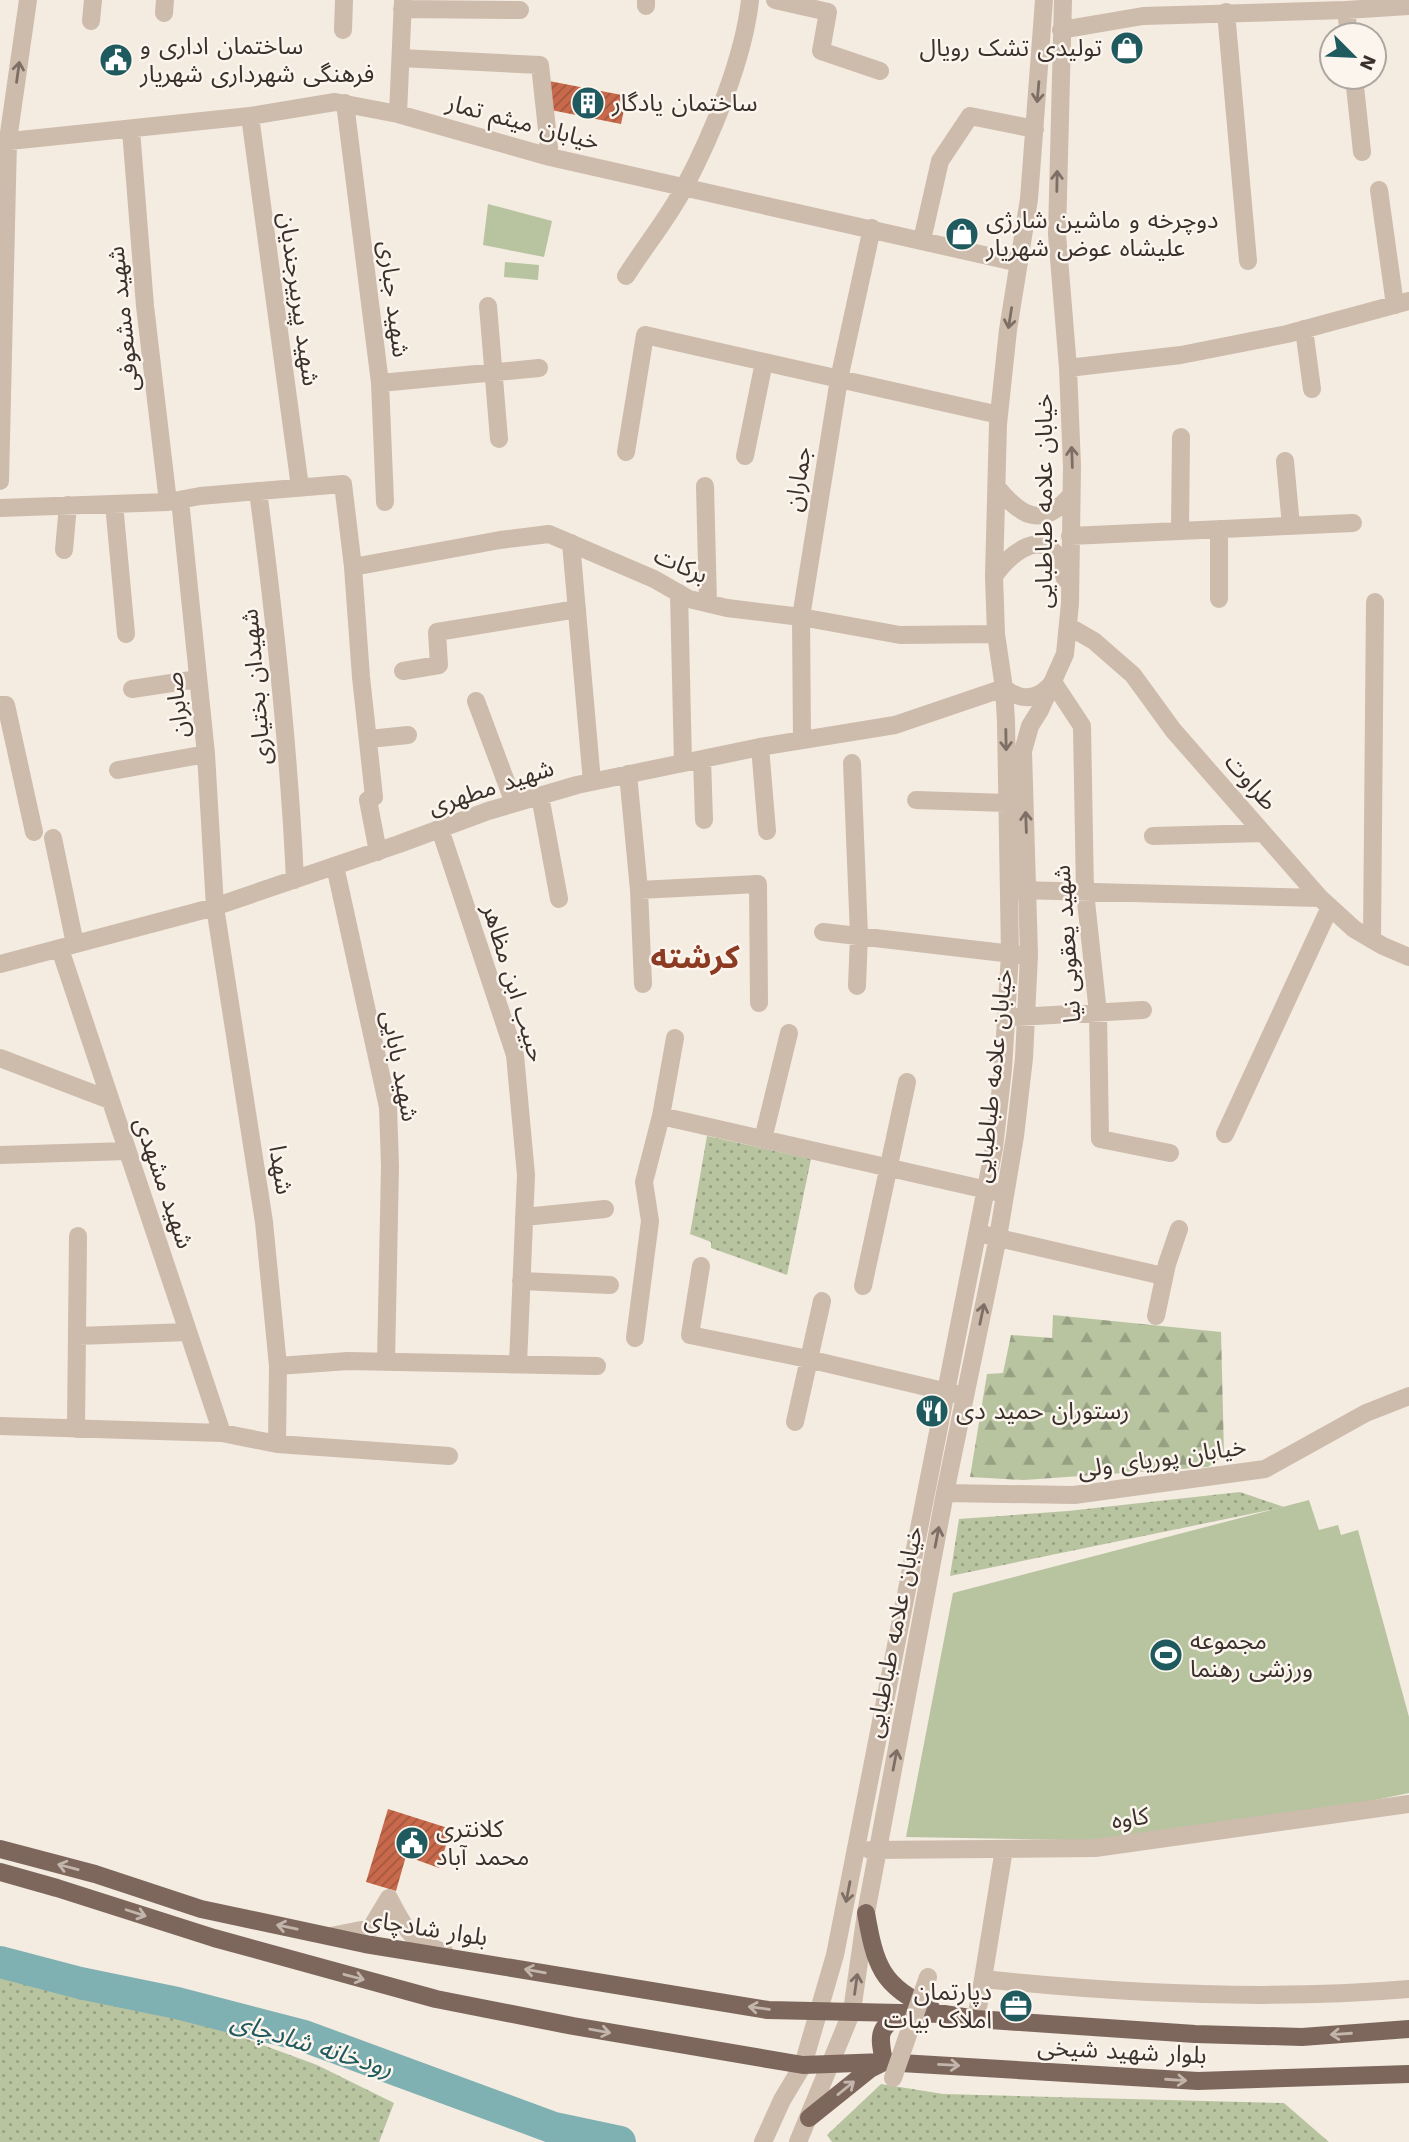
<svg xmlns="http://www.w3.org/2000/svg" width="1409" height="2142" viewBox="0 0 1409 2142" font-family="'Work Sans','Noto Sans Arabic',sans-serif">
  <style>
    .green { fill: url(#green-dots) }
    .forest { fill: url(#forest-firs) }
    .pitch { fill: #b8c4a0 }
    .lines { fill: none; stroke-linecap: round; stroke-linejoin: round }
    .river { stroke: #7fb0b2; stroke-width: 32 }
    .building { fill: url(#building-hatch) }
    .minor { stroke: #cdbbac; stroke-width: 18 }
    .major { stroke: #7d675c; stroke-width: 18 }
    .minor-bridge { stroke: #cdbbac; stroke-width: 18 }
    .oneway { stroke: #7d6f65 }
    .oneway2 { stroke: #c2b5ac }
    .labels { text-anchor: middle; stroke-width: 5; stroke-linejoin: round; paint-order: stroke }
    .poi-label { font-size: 24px; fill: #3b302b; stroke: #fbf5ee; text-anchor: start }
    .street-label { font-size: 24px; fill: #3b302b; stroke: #fbf5ee }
    .water-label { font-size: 26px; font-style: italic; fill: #1f5a5e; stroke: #fbf5ee }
    .district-label { font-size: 32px; font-weight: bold; fill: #8c3b22; stroke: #fbf5ee }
  </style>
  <defs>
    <pattern id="green-dots" width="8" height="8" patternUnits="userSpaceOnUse" patternTransform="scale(1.75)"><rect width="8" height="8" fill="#b8c4a0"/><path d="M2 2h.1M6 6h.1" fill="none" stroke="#97a083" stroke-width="1.8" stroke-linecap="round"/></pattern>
    <pattern id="forest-firs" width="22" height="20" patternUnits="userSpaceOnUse" patternTransform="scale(1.75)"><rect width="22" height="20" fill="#b8c4a0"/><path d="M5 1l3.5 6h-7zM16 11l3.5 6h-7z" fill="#97a083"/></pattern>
    <pattern id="building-hatch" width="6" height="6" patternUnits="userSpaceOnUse" patternTransform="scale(1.75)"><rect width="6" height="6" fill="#c8694b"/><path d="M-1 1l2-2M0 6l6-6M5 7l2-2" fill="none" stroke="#a4573f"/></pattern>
  </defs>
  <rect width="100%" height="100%" fill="#f4ebe1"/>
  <path class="green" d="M 707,1136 L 811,1159 L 787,1275 L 711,1248 L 711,1242 L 690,1234 Z
    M 1240,1492 L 1284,1507 L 950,1576 L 959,1519 L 1068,1511 Z
    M 0,1974 L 170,2014 L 225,2031 L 317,2065 L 394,2103 L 379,2142 L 0,2142 Z
    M 881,2084 L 943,2094 L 1284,2103 L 1329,2142 L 832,2142 L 827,2135 Z"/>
  <path class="forest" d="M 1053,1315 L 1221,1332 L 1224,1455 L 1208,1467 L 1024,1480 L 970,1477 L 987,1374 L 1003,1373 L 1011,1335 L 1052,1338 Z"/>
  <path class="pitch" d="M 488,204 L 552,221 L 544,257 L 483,245 Z
    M 505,262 L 539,265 L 538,280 L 504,277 Z
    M 1309,1500 L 1319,1530 L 1338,1525 L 1341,1535 L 1358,1530 L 1409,1717 L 1409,1793 L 1172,1842 L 906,1837 L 953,1593 Z"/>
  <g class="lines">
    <path class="river" d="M 0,1962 L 80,1983 L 177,2003 L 304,2036 L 554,2128 L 620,2142"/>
  </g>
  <path class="building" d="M 549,81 L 627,96 L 621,124 L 551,110 Z
    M 388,1809 L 451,1829 L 439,1868 L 406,1856 L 396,1891 L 366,1882 Z"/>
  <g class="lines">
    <path class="minor" d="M 775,0 L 828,12 L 821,51 L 880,71
      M 646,6 L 646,0
      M 402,9 L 520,10
      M 1346,10 L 1349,35
      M 1226,12 L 1248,261
      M 164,13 L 165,0
      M 91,21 L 93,0
      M 343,30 L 344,0
      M 1061,30 L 1143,16 L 1346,10 L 1409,6
      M 401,58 L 540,65 L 550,157
      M 1354,77 L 1362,152
      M 345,103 L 380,383 L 385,502
      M 398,114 L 403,0
      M 250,116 L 300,487
      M 131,130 L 145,306 L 168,502
      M 0,142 L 250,116 L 335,102 L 398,114 L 550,157 L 1019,263
      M 1379,190 L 1395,305
      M 922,240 L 940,161 L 970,116 L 1035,129
      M 626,276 C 645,246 669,217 685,186 C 712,135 744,58 750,0
      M 488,306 L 499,439
      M 1304,329 L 1312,389
      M 1068,368 L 1181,355 L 1287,334 L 1409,301
      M 380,383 L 539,368
      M 626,452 L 645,335 L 999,415
      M 745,456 L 764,362
      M 1285,461 L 1291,526
      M 0,481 L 8,140 L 28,0
      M 705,486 L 708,603
      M 997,487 C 1021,517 1042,529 1071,495
      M 258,491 C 275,620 289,749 295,880
      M 180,500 L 206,754 L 215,907 L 264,1222 L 278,1366 L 277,1444
      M 114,504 L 126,634
      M 0,508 L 168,502 L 200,496 L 343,484 L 353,567 L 361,677 L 374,797 L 368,800 L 378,852
      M 1180,531 L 1181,437
      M 1070,536 L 1353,523
      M 571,543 L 592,782
      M 64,550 L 68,505
      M 353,567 L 500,540 L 549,534 L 654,579 L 689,599 L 727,608 L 801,617 L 900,635 L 996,634
      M 994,576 C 1007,558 1038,527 1058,557 C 1062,563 1063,572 1065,579
      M 679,593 L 683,763
      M 1219,599 L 1219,529
      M 1068,626 L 1094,641 L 1133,675 L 1173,730 L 1320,898 L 1354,929 L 1383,946 L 1409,957
      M 403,671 L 439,665 L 437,632 L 577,609
      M 132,689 L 198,679
      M 476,701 L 514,803
      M 0,705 L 6,705 L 34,832
      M 369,739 L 408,735
      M 802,740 L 801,617 L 839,379 L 872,228
      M 760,747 L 767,831
      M 702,759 L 704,820
      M 852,763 L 859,935 L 857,986
      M 118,770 L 206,754
      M 628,774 L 639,890 L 643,984
      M 540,796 L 559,899
      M 916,800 L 1007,803
      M 440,829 L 515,1055 L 526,1175 L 518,1364
      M 1153,836 L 1263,833
      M 53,838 L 75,944
      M 335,866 L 388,1107 L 390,1166 L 386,1362
      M 639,890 L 758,884 L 759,1003
      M 1019,890 L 1320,898
      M 823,932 L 1021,955
      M 1372,940 L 1375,602
      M 60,949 L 222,1433
      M 0,964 L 211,908 L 399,844 L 488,811 L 577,785 L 760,747 L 895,725 L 1004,688 C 1022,702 1039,700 1053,682 L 1082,726 L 1085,892 L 1098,1013 L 1100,1139 L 1170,1153
      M 1017,1017 L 1143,1010
      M 0,1058 L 110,1100
      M 661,1116 L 996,1192
      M 1225,1134 L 1330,907
      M 763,1139 L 789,1033
      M 0,1155 L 127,1151
      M 524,1217 L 605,1209
      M 986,1235 L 1163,1276
      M 701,1266 L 690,1335 L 808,1359 L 956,1394
      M 521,1281 L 610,1285
      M 863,1286 L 907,1082
      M 1156,1316 L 1167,1264 L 1179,1229
      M 77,1336 L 188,1332
      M 635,1338 L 650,1221 L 644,1182 L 661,1116 L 675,1038
      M 278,1366 L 348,1361 L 597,1366
      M 795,1422 L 822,1301
      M 0,1426 L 222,1433 L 277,1444 L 449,1456
      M 76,1429 L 78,1236
      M 945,1493 L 1074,1495 L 1265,1469 L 1366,1413 L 1409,1396
      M 870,1850 L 1095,1848 L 1409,1804
      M 331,1936 L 371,1928 L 389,1898 C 406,1931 409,1939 445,1953
      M 983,1979 L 1004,1849
      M 976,2019 L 983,1979 C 1125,1994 1267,2001 1409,1989
      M 763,2142 L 782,2100 L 803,2065 L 835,1955 L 994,1148 L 1003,1069 L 1010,954 L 1006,721 L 1004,688 L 996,634 L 994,576 L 998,424 L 1008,330 L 1029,199 L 1044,0
      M 798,2142 L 852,2011 L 866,1913 L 945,1493 L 998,1237 L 1015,1136 L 1024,1058 L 1029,955 L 1023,751 L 1030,726 L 1040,710 L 1065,654 L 1070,603 L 1072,466 L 1068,368 L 1057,234 L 1063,0"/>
    <path class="major" d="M 0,1849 L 95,1874 L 201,1909 L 365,1944 L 768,2010 L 944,2014 L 976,2019 L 1195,2034 L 1302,2037 L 1409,2029
      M 0,1872 L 57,1888 L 214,1938 L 436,1999 L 573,2026 L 803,2065 L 884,2062 L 1198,2081 L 1409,2074
      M 866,1913 C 875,1964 881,1987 931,2008
      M 809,2118 L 870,2069 L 884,2062 C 879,2035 877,2030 900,2014"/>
    <path class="minor-bridge" d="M 893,2078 L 928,1977"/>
  </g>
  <defs><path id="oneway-shaft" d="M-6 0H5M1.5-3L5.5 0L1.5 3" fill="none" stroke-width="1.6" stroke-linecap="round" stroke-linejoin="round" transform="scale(1.75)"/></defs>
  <g class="oneway">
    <use href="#oneway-shaft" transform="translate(18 72) rotate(-82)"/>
    <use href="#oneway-shaft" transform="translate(1038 92) rotate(95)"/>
    <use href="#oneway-shaft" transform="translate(1057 181) rotate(-89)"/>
    <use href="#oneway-shaft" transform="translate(1010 318) rotate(99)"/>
    <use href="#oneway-shaft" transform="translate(1072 457) rotate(-92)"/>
    <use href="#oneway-shaft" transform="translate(1006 740) rotate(89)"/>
    <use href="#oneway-shaft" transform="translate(1026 822) rotate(-92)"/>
    <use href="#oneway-shaft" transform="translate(982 1314) rotate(-78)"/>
    <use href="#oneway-shaft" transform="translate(937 1537) rotate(-79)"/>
    <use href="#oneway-shaft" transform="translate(895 1760) rotate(-79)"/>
    <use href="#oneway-shaft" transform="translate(848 1892) rotate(101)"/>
    <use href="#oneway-shaft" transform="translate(856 1984) rotate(-82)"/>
  </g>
  <g class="oneway2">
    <use href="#oneway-shaft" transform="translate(68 1867) rotate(-165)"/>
    <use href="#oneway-shaft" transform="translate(136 1913) rotate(18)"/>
    <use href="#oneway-shaft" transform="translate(287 1927) rotate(-168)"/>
    <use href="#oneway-shaft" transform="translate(535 1971) rotate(-170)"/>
    <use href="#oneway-shaft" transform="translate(354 1977) rotate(15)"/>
    <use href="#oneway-shaft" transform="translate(759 2008) rotate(-172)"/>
    <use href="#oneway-shaft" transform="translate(600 2031) rotate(10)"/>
    <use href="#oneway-shaft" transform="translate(1341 2034) rotate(176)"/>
    <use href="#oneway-shaft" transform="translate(949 2065) rotate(3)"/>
    <use href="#oneway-shaft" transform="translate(1176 2080) rotate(4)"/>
    <use href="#oneway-shaft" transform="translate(846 2088) rotate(-39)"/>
  </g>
  <defs>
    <symbol id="shop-disc" viewBox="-11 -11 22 22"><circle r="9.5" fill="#1f5a5e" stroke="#fbf5ee"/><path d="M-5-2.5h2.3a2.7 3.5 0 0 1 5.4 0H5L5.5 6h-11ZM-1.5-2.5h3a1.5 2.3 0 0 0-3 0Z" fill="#fff"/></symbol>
    <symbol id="civic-disc" viewBox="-11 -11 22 22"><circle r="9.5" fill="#1f5a5e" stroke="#fbf5ee"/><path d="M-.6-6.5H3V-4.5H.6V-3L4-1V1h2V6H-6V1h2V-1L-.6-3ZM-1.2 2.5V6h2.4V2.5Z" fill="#fff"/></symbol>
    <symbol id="building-disc" viewBox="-11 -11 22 22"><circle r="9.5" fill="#1f5a5e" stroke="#fbf5ee"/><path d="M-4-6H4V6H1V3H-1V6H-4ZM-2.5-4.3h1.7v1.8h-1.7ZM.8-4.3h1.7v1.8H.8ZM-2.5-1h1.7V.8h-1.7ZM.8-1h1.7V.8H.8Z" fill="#fff"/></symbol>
    <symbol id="restaurant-disc" viewBox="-11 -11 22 22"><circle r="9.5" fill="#1f5a5e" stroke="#fbf5ee"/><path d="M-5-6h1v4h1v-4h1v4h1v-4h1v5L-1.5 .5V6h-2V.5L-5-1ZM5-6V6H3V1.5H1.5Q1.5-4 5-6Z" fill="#fff"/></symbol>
    <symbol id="stadium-disc" viewBox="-11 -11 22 22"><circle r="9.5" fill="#1f5a5e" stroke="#fbf5ee"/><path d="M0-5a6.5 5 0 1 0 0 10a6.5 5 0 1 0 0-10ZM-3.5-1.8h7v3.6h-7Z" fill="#fff"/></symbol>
    <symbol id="office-disc" viewBox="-11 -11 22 22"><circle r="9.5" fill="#1f5a5e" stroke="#fbf5ee"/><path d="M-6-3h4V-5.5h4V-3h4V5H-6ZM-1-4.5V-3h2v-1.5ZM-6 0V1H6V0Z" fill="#fff"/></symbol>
  </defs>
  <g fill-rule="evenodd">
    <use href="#shop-disc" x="1108" y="29" width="38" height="38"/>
    <use href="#civic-disc" x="97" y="41" width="38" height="38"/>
    <use href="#building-disc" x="569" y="84" width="38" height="38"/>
    <use href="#shop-disc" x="943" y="215" width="38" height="38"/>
    <use href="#restaurant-disc" x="913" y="1392" width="38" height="38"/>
    <use href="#stadium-disc" x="1147" y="1636" width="38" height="38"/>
    <use href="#civic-disc" x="393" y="1824" width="38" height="38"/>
    <use href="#office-disc" x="997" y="1987" width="38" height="38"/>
  </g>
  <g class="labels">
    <g class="poi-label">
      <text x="140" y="54">ساختمان اداری و<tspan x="140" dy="28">فرهنگی شهرداری شهریار</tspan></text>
      <text x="1102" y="56" text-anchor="end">تولیدی تشک رویال</text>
      <text x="612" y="111">ساختمان یادگار</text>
      <text x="986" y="228">دوچرخه و ماشین شارژی<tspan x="986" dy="28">علیشاه عوض شهریار</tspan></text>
      <text x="956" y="1419">رستوران حمید دی</text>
      <text x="1190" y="1649">مجموعه<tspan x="1190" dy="28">ورزشی رهنما</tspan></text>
      <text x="436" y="1837">کلانتری<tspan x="436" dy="28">محمد آباد</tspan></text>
      <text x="992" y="2000" text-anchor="end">دپارتمان<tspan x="992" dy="28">املاک بیات</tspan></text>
    </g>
    <g class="street-label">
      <text transform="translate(523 122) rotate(15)" y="8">خیابان میثم تمار</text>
      <text transform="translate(299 299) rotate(82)" y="8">شهید پیربیرجندیان</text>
      <text transform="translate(394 299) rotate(83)" y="8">شهید جباری</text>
      <text transform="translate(123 319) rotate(-96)" y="8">شهید مشعوفی</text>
      <text transform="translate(798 479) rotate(-81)" y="8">جماران</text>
      <text transform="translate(1044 501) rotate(-90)" y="8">خیابان علامه طباطبایی</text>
      <text transform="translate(681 565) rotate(24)" y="8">برکات</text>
      <text transform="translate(256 687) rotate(-95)" y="8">شهیدان بختیاری</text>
      <text transform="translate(177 705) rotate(-96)" y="8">صابران</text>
      <text transform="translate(1251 782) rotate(49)" y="8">طراوت</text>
      <text transform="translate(491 787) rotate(-18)" y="8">شهید مطهری</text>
      <text transform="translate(1067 944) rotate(-94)" y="8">شهید یعقوبی نیا</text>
      <text transform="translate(514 983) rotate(73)" y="8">حبیب ابن مظاهر</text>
      <text transform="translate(400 1066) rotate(79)" y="8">شهید بابایی</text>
      <text transform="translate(993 1076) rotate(-84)" y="8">خیابان علامه طباطبایی</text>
      <text transform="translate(281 1170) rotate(81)" y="8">شهدا</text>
      <text transform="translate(164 1183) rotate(71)" y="8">شهید مشهدی</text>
      <text transform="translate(1162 1458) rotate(-8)" y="8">خیابان پوریای ولی</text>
      <text transform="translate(894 1632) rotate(-79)" y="8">خیابان علامه طباطبایی</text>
      <text transform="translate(1130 1818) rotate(-8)" y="8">کاوه</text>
      <text transform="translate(426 1928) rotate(9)" y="8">بلوار شادچای</text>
      <text transform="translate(1122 2051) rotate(3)" y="8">بلوار شهید شیخی</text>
    </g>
    <g class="water-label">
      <text transform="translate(312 2044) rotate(17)" y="9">رودخانه شادچای</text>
    </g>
    <g class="district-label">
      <text x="695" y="968">کرشته</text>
    </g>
  </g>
  <g transform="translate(1353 56) rotate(114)"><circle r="33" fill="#fbf5ee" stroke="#aea6a0" stroke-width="2"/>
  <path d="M0-5L12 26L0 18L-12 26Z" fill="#1f5a5e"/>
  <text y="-10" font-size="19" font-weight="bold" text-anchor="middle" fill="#3b302b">N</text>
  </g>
</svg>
